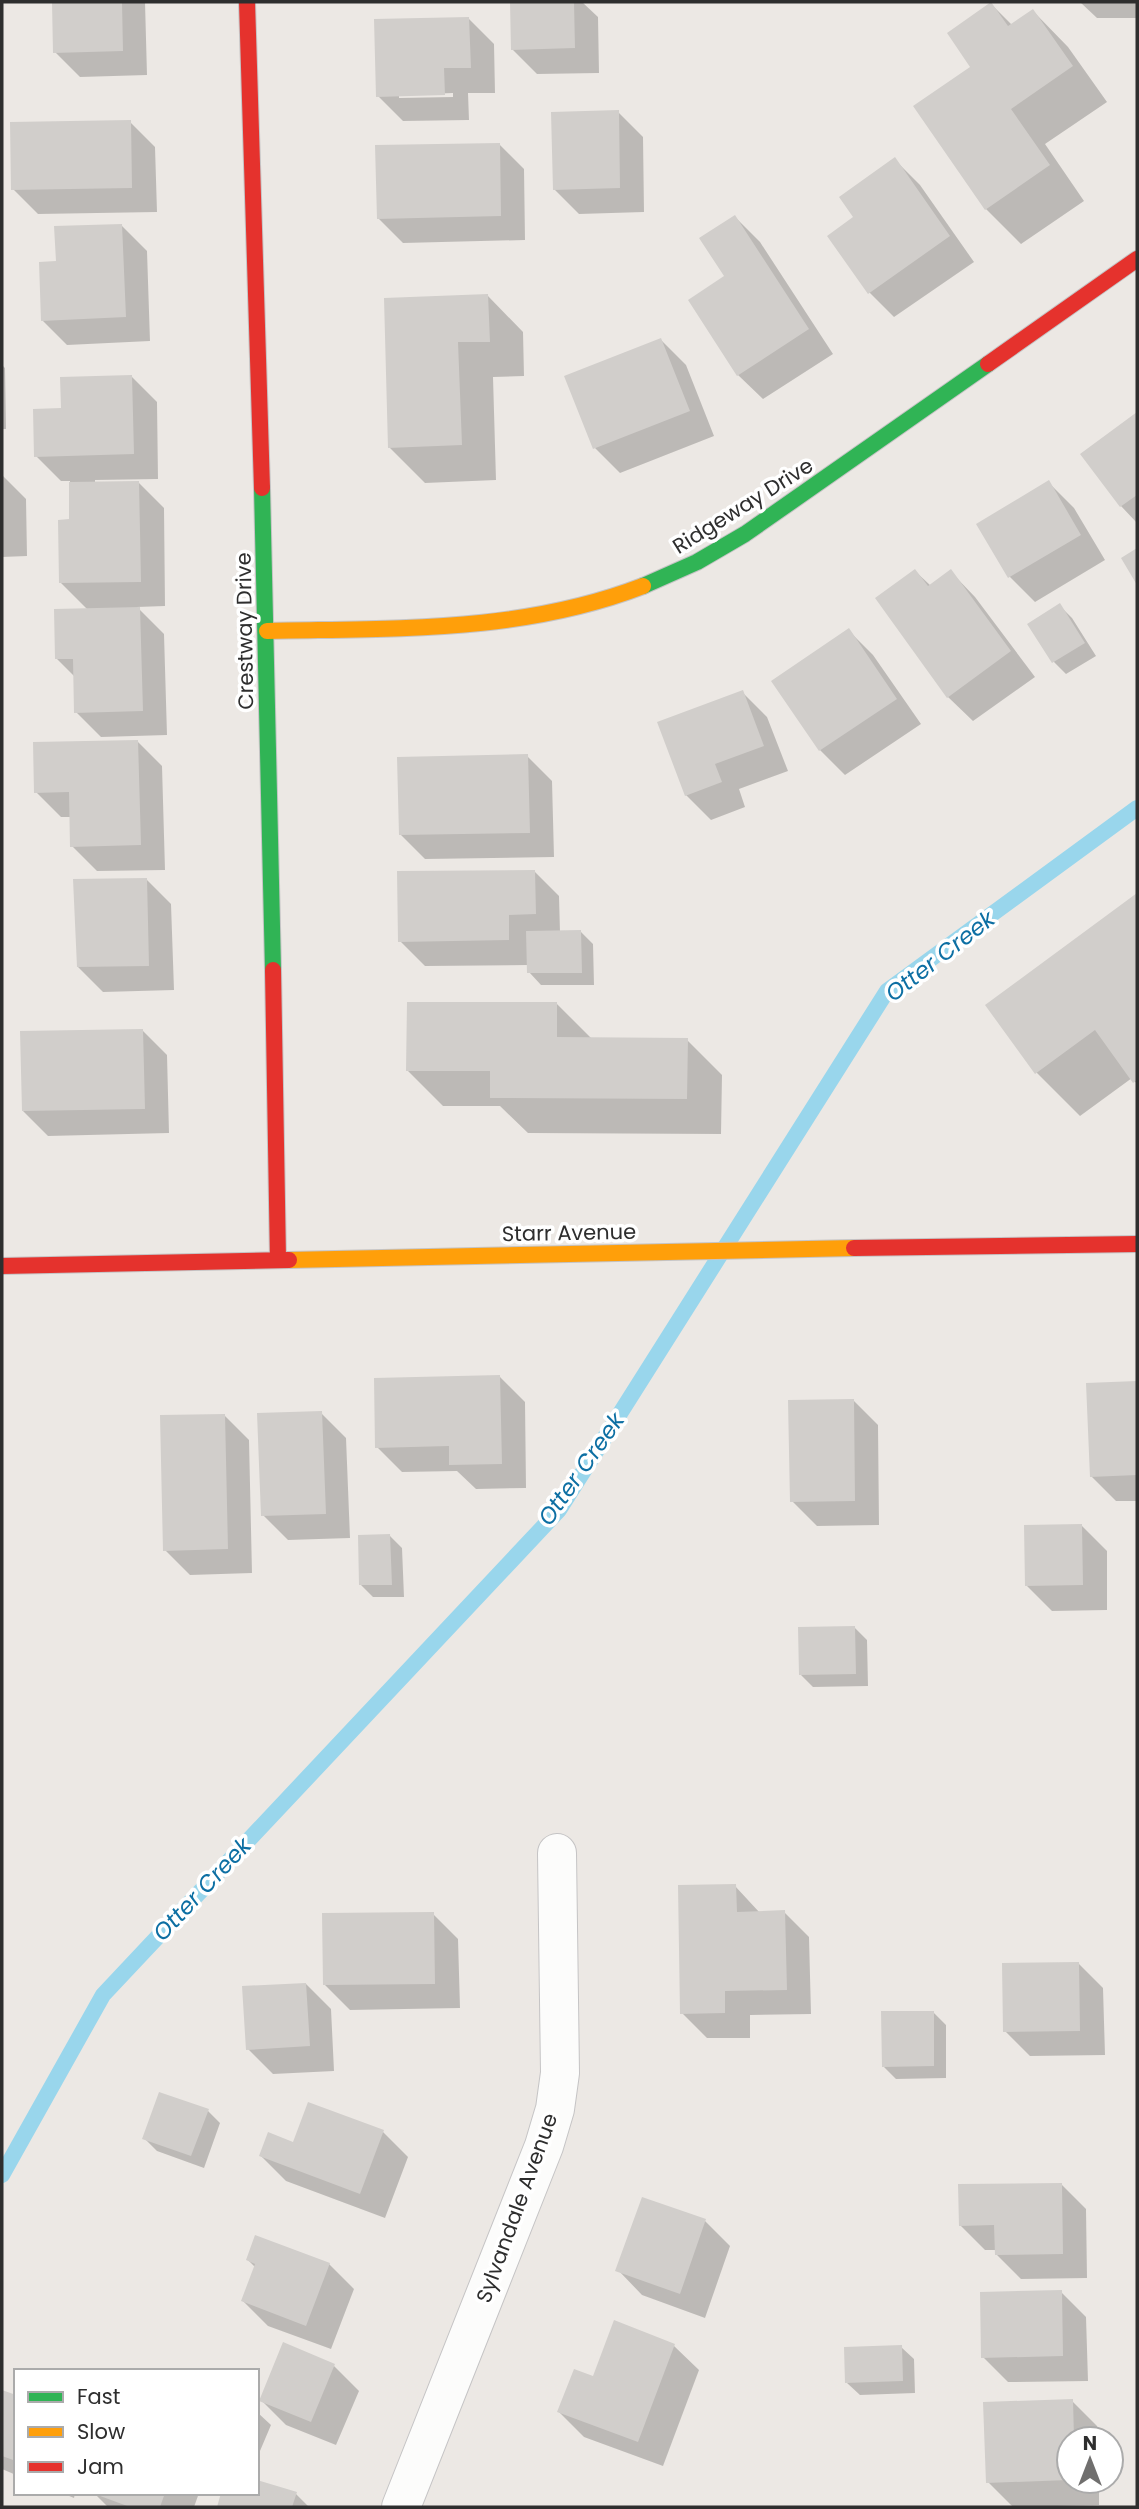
<svg xmlns="http://www.w3.org/2000/svg" width="1139" height="2509" viewBox="0 0 1139 2509" font-family="Poppins,sans-serif">
  <style>
    .shadow { fill: #0003; fill-rule: evenodd }
    .lines { fill: none; stroke-linecap: round; stroke-linejoin: round }
    .stream { stroke: #99d6ec; stroke-width: 16 }
    .building { fill: #d1cecb }
    .street-casing { stroke: #c5c4c5; stroke-width: 40 }
    .fast-casing { stroke: #c5c4c5; stroke-width: 18 }
    .slow-casing { stroke: #c5c4c5; stroke-width: 18 }
    .jam-casing { stroke: #c5c4c5; stroke-width: 18 }
    .street { stroke: #fcfcfb; stroke-width: 38 }
    .fast { stroke: #30b455; stroke-width: 16 }
    .slow { stroke: #ff9f0a; stroke-width: 16 }
    .jam { stroke: #e5322d; stroke-width: 16 }
    .labels { text-anchor: middle; stroke-width: 7; stroke-linejoin: round; paint-order: stroke }
    .street-label { font-size: 21px; fill: #2e2e2e; stroke: #fff }
    .water-label { font-size: 23px; font-style: italic; fill: #0d6fa3; stroke: #fff }
  </style>
  <rect width="100%" height="100%" fill="#ece8e4"/>
  <path class="shadow" d="M 53,2 L 145,2 L 147,75 L 80,77 L 55,52 Z
    M 511,2 L 582,2 L 598,17 L 599,73 L 537,74 L 512,49 Z
    M 1080,2 L 1137,2 L 1137,18 L 1097,18 Z
    M 991,4 L 1012,25 L 1033,11 L 1068,47 L 1107,102 L 1045,144 L 1084,201 L 1021,244 L 986,209 L 973,67 Z
    M 469,19 L 494,44 L 495,93 L 468,93 L 469,120 L 403,121 L 378,96 ZM 453,93 L 453,97 L 399,98 L 399,95 Z
    M 618,112 L 643,137 L 644,212 L 579,214 L 554,189 Z
    M 130,122 L 155,147 L 157,212 L 38,214 L 13,189 Z
    M 499,144 L 524,169 L 525,240 L 403,243 L 378,218 Z
    M 895,160 L 920,185 L 974,262 L 894,317 L 869,292 L 856,217 Z
    M 735,217 L 760,242 L 833,354 L 763,399 L 738,375 L 727,277 Z
    M 122,226 L 147,251 L 150,341 L 67,345 L 42,320 L 57,263 Z
    M 488,296 L 523,332 L 524,376 L 493,377 L 496,480 L 425,483 L 389,447 Z
    M 661,340 L 686,365 L 714,436 L 620,473 L 595,448 Z
    M 2,365 L 5,368 L 6,429 L 2,429 Z
    M 132,377 L 157,402 L 158,479 L 95,480 L 95,484 L 139,483 L 164,508 L 165,606 L 137,607 L 164,634 L 167,735 L 101,737 L 76,712 L 75,677 L 57,659 L 88,610 L 61,583 L 71,520 L 70,481 L 61,481 L 36,456 L 63,410 Z
    M 1137,414 L 1137,523 L 1121,506 L 1082,455 Z
    M 2,475 L 26,499 L 27,556 L 2,557 Z
    M 1049,483 L 1074,508 L 1105,560 L 1035,602 L 1010,577 L 979,525 Z
    M 915,571 L 931,586 L 951,572 L 975,597 L 1035,677 L 973,721 L 948,697 Z
    M 1060,606 L 1072,618 L 1096,656 L 1066,674 L 1054,662 Z
    M 848,630 L 873,655 L 921,724 L 845,775 L 820,750 Z
    M 742,692 L 767,717 L 788,771 L 739,789 L 745,807 L 711,820 L 686,795 Z
    M 137,741 L 162,766 L 165,870 L 97,871 L 72,846 L 71,817 L 61,817 L 36,792 Z
    M 527,756 L 552,781 L 554,857 L 425,859 L 400,834 Z
    M 534,871 L 559,896 L 560,932 L 581,932 L 593,944 L 594,985 L 541,985 L 529,972 L 529,965 L 425,966 L 400,941 Z
    M 146,879 L 171,904 L 174,990 L 103,992 L 78,967 Z
    M 1137,896 L 1137,1084 L 1132,1078 L 1080,1116 L 1037,1073 L 987,1005 Z
    M 556,1003 L 592,1039 L 687,1040 L 722,1075 L 721,1134 L 528,1133 L 500,1106 L 443,1106 L 408,1071 Z
    M 142,1030 L 167,1055 L 169,1133 L 48,1136 L 23,1111 Z
    M 500,1377 L 525,1402 L 526,1488 L 476,1489 L 457,1471 L 402,1472 L 377,1447 Z
    M 1137,1383 L 1137,1501 L 1116,1501 L 1091,1476 L 1088,1385 Z
    M 853,1400 L 878,1425 L 879,1525 L 817,1526 L 792,1501 Z
    M 321,1413 L 346,1438 L 350,1538 L 288,1540 L 263,1515 Z
    M 224,1415 L 249,1440 L 252,1573 L 190,1575 L 165,1550 Z
    M 1082,1526 L 1107,1551 L 1107,1610 L 1052,1611 L 1027,1586 Z
    M 390,1536 L 402,1548 L 404,1597 L 373,1597 L 361,1585 Z
    M 854,1627 L 867,1640 L 868,1686 L 813,1687 L 801,1675 Z
    M 735,1886 L 760,1913 L 784,1912 L 809,1937 L 811,2014 L 750,2015 L 750,2038 L 707,2038 L 682,2013 Z
    M 433,1914 L 458,1939 L 460,2008 L 350,2010 L 325,1985 Z
    M 1078,1963 L 1103,1988 L 1105,2055 L 1030,2056 L 1005,2031 Z
    M 306,1984 L 331,2009 L 334,2071 L 273,2074 L 248,2049 Z
    M 933,2012 L 946,2025 L 946,2078 L 896,2079 L 884,2067 Z
    M 208,2111 L 220,2123 L 204,2168 L 157,2151 L 144,2138 Z
    M 383,2132 L 408,2157 L 385,2218 L 286,2181 L 261,2156 L 294,2144 Z
    M 1061,2184 L 1086,2209 L 1087,2278 L 1021,2279 L 996,2254 L 996,2250 L 985,2250 L 960,2225 Z
    M 705,2221 L 730,2246 L 705,2318 L 642,2295 L 618,2270 Z
    M 248,2260 L 329,2264 L 354,2289 L 331,2349 L 268,2326 L 243,2301 L 255,2267 Z
    M 1061,2292 L 1086,2317 L 1088,2381 L 1008,2382 L 983,2357 Z
    M 674,2346 L 699,2370 L 663,2466 L 584,2437 L 559,2412 L 594,2379 Z
    M 901,2347 L 914,2359 L 915,2393 L 860,2395 L 847,2383 Z
    M 334,2366 L 359,2391 L 336,2445 L 286,2425 L 261,2400 Z
    M 2,2392 L 16,2397 L 16,2475 L 2,2469 Z
    M 1072,2401 L 1097,2426 L 1097,2439 L 1069,2439 L 1069,2481 L 1099,2481 L 1099,2505 L 1013,2507 L 988,2482 Z
    M 257,2412 L 271,2425 L 257,2458 Z
    M 62,2493 L 75,2493 L 74,2498 Z
    M 94,2493 L 199,2493 L 194,2507 L 108,2507 Z
    M 223,2493 L 296,2494 L 309,2507 L 218,2507 Z"/>
  <g class="lines">
    <path class="stream" d="M 2,2175 L 103,1995 L 559,1510 L 887,991 L 1137,808"/>
  </g>
  <path class="building" d="M 52,2 L 122,2 L 123,51 L 53,53 Z
    M 510,2 L 574,2 L 575,48 L 511,50 Z
    M 991,2 L 1008,26 L 1033,9 L 1073,66 L 1011,109 L 1050,165 L 985,210 L 913,106 L 970,67 L 947,33 Z
    M 469,17 L 471,68 L 444,68 L 445,95 L 376,97 L 374,19 Z
    M 619,110 L 620,188 L 553,190 L 551,112 Z
    M 131,120 L 132,188 L 11,190 L 10,122 Z
    M 500,143 L 501,216 L 377,219 L 375,145 Z
    M 895,157 L 950,236 L 868,294 L 827,236 L 853,217 L 839,197 Z
    M 735,215 L 809,329 L 737,376 L 688,300 L 724,276 L 699,238 Z
    M 122,224 L 126,317 L 41,321 L 39,262 L 56,261 L 54,226 Z
    M 488,294 L 490,342 L 458,342 L 462,445 L 388,448 L 384,298 Z
    M 661,338 L 690,411 L 593,449 L 564,376 Z
    M 132,375 L 134,454 L 34,457 L 33,409 L 61,408 L 60,377 Z
    M 1137,412 L 1137,495 L 1120,507 L 1080,454 Z
    M 1049,480 L 1081,535 L 1008,578 L 976,524 Z
    M 139,481 L 141,582 L 59,583 L 58,520 L 69,519 L 69,482 Z
    M 1137,548 L 1137,585 L 1121,558 Z
    M 915,569 L 928,586 L 951,569 L 1011,651 L 947,698 L 875,598 Z
    M 1060,603 L 1085,643 L 1052,663 L 1027,624 Z
    M 140,607 L 143,711 L 74,713 L 73,659 L 55,659 L 54,609 Z
    M 849,628 L 897,699 L 819,751 L 771,681 Z
    M 743,690 L 764,746 L 715,764 L 722,782 L 685,796 L 657,722 Z
    M 138,740 L 141,845 L 70,847 L 69,792 L 34,793 L 33,742 Z
    M 528,754 L 530,833 L 399,835 L 397,757 Z
    M 535,870 L 536,914 L 509,915 L 509,940 L 398,942 L 397,871 Z
    M 147,878 L 149,966 L 77,967 L 73,879 Z
    M 1137,893 L 1137,1080 L 1133,1083 L 1095,1030 L 1035,1074 L 985,1005 Z
    M 581,930 L 582,973 L 527,973 L 526,931 Z
    M 407,1002 L 557,1002 L 557,1037 L 688,1038 L 687,1099 L 490,1098 L 490,1071 L 406,1071 Z
    M 143,1029 L 145,1109 L 22,1111 L 20,1031 Z
    M 500,1375 L 502,1464 L 449,1465 L 449,1446 L 375,1448 L 374,1378 Z
    M 1137,1381 L 1137,1475 L 1090,1477 L 1086,1383 Z
    M 854,1399 L 855,1501 L 790,1502 L 788,1400 Z
    M 322,1411 L 326,1514 L 261,1516 L 257,1413 Z
    M 225,1414 L 228,1549 L 163,1551 L 160,1415 Z
    M 1082,1524 L 1083,1585 L 1025,1586 L 1024,1525 Z
    M 390,1534 L 392,1585 L 359,1585 L 358,1535 Z
    M 855,1626 L 856,1674 L 799,1675 L 798,1627 Z
    M 736,1884 L 737,1912 L 785,1910 L 787,1990 L 725,1991 L 725,2013 L 680,2014 L 678,1885 Z
    M 434,1912 L 435,1984 L 323,1985 L 322,1913 Z
    M 1079,1962 L 1080,2031 L 1003,2032 L 1002,1963 Z
    M 306,1983 L 310,2046 L 246,2050 L 242,1986 Z
    M 881,2011 L 934,2011 L 934,2066 L 882,2067 Z
    M 159,2092 L 209,2109 L 191,2156 L 142,2139 Z
    M 308,2102 L 384,2130 L 360,2194 L 259,2156 L 268,2132 L 293,2142 Z
    M 1062,2183 L 1063,2254 L 995,2255 L 994,2225 L 959,2226 L 958,2184 Z
    M 642,2197 L 706,2219 L 680,2294 L 615,2271 Z
    M 255,2235 L 330,2263 L 306,2326 L 241,2301 L 255,2264 L 246,2260 Z
    M 1062,2290 L 1063,2356 L 981,2358 L 980,2292 Z
    M 614,2320 L 675,2344 L 638,2442 L 557,2412 L 574,2369 L 593,2376 Z
    M 283,2342 L 335,2364 L 311,2422 L 259,2401 Z
    M 902,2345 L 903,2381 L 845,2383 L 844,2347 Z
    M 2,2390 L 16,2395 L 16,2461 L 2,2456 Z
    M 1073,2399 L 1074,2439 L 1069,2439 L 1069,2480 L 986,2483 L 983,2402 Z
    M 257,2480 L 297,2492 L 292,2507 L 217,2507 L 221,2493 L 257,2493 Z
    M 92,2493 L 165,2493 L 160,2507 L 130,2507 Z"/>
  <g class="lines">
    <defs>
      <path id="street" d="M 401,2507 L 544,2146 L 555,2109 L 560,2073 L 557,1853"/>
      <path id="fast" d="M 262,488 L 273,970
        M 643,586 L 697,562 L 745,534 L 988,364"/>
      <path id="slow" d="M 267,631 C 396,628 521,633 643,586
        M 289,1260 L 854,1248"/>
      <path id="jam" d="M 247,2 L 262,488
        M 988,364 L 1137,259
        M 273,970 L 278,1260
        M 854,1248 L 1137,1244
        M 2,1266 L 289,1260"/>
    </defs>
    <use href="#street" class="street-casing"/>
    <use href="#fast" class="fast-casing"/>
    <use href="#slow" class="slow-casing"/>
    <use href="#jam" class="jam-casing"/>
    <use href="#street" class="street"/>
    <use href="#fast" class="fast"/>
    <use href="#slow" class="slow"/>
    <use href="#jam" class="jam"/>
  </g>
  <g class="labels">
    <g class="street-label">
      <text transform="translate(743 506) rotate(-32)" y="7">Ridgeway Drive</text>
      <text transform="translate(245 631) rotate(-91)" y="7">Crestway Drive</text>
      <text transform="translate(569 1233) rotate(-1)" y="7">Starr Avenue</text>
      <text transform="translate(517 2208) rotate(-70)" y="7">Sylvandale Avenue</text>
    </g>
    <g class="water-label">
      <text transform="translate(940 956) rotate(-38)" y="8">Otter Creek</text>
      <text transform="translate(581 1469) rotate(-55)" y="8">Otter Creek</text>
      <text transform="translate(202 1889) rotate(-47)" y="8">Otter Creek</text>
    </g>
  </g>
  <rect width="1139" height="2509" fill="none" stroke="#2e2e2e" stroke-width="7"/>
  <rect x="14" y="2369" width="245" height="126" fill="#ffffff" stroke="#ababab" stroke-width="2"/>
  <rect x="28" y="2392" width="35" height="10" fill="#30b455" stroke="#ababab" stroke-width="2"/>
  <text x="77" y="2404" font-size="21" fill="#2e2e2e">Fast</text>
  <rect x="28" y="2427" width="35" height="10" fill="#ff9f0a" stroke="#ababab" stroke-width="2"/>
  <text x="77" y="2439" font-size="21" fill="#2e2e2e">Slow</text>
  <rect x="28" y="2462" width="35" height="10" fill="#e5322d" stroke="#ababab" stroke-width="2"/>
  <text x="77" y="2474" font-size="21" fill="#2e2e2e">Jam</text>
  <g transform="translate(1090 2460)"><circle r="33" fill="#ffffff" stroke="#ababab" stroke-width="2"/>
  <path d="M0-5L12 26L0 18L-12 26Z" fill="#706f6e"/>
  <text y="-10" font-size="19" font-weight="bold" text-anchor="middle" fill="#2e2e2e">N</text>
  </g>
</svg>
